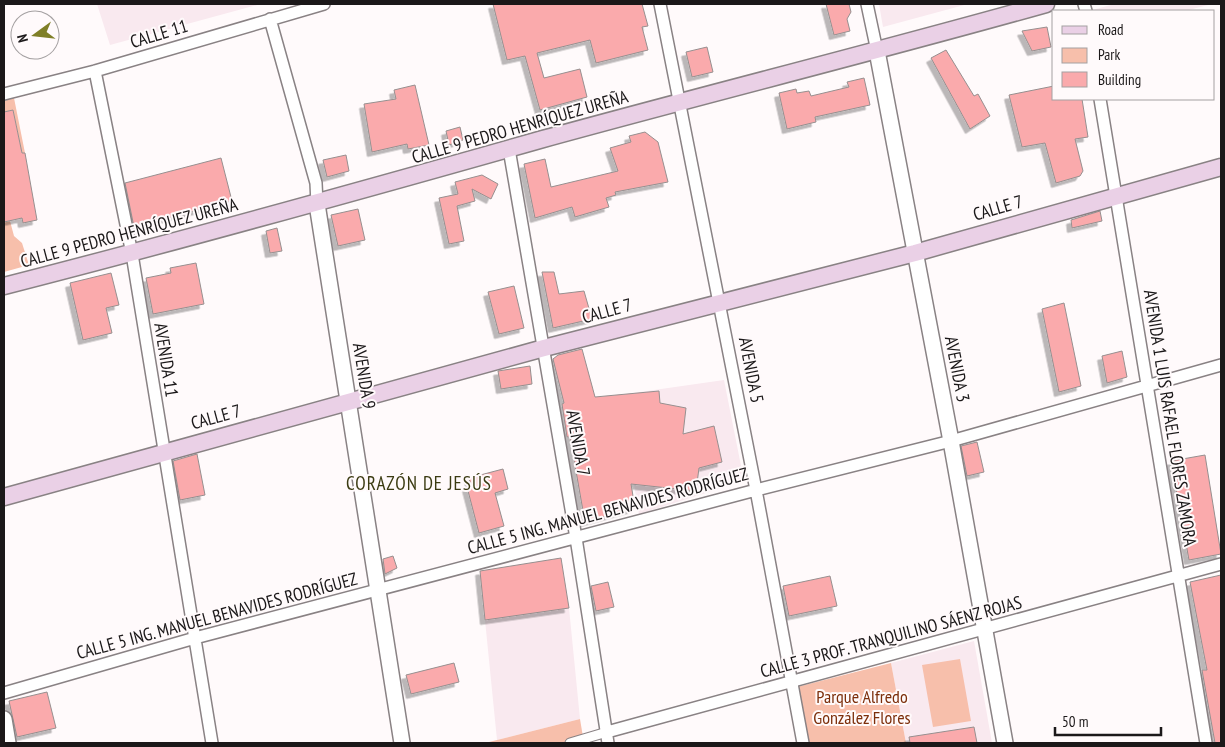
<svg xmlns="http://www.w3.org/2000/svg" width="1225" height="747" viewBox="0 0 1225 747" font-family="'PT Sans Narrow',sans-serif">
  <style>
    .built { fill: #f9e9ef }
    .green { fill: #f7bfab }
    .building { fill: #faaaac; stroke: #968f8f; filter: url(#shadow) }
    .lines { fill: none; stroke-linecap: round; stroke-linejoin: round }
    .pedestrian-casing { stroke: #898284; stroke-width: 11 }
    .minor-casing { stroke: #898284; stroke-width: 14 }
    .tertiary-casing { stroke: #898284; stroke-width: 18 }
    .secondary-casing { stroke: #898284; stroke-width: 19 }
    .pedestrian { stroke: #fff; stroke-width: 9 }
    .minor { stroke: #fff; stroke-width: 11 }
    .tertiary { stroke: #fff; stroke-width: 15 }
    .secondary { stroke: #ead0e6; stroke-width: 16 }
    .labels { text-anchor: middle; stroke-width: 4; stroke-linejoin: round; paint-order: stroke }
    .street-label { font-size: 18px; fill: #1b1819; stroke: #fffafb }
    .park-label { font-size: 18px; fill: #7c2e0a; stroke: #fffafb }
    .neighbourhood-label { font-size: 19px; letter-spacing: 1px; fill: #3b3b12; stroke: #fffafb }
  </style>
  <defs>
    <filter id="shadow"><feDropShadow dx="-4.5" dy="4.5" stdDeviation="0" flood-color="#0004"/></filter>
  </defs>
  <rect width="100%" height="100%" fill="#fffafb"/>
  <path class="built" d="M 97,4 L 261,4 L 110,45 Z
    M 879,4 L 968,4 L 883,27 Z
    M 1115,4 L 1212,4 L 1185,11 L 1088,11 Z
    M 724,380 L 744,481 L 639,514 L 619,395 Z
    M 569,608 L 580,719 L 497,740 L 485,620 Z
    M 974,641 L 992,743 L 906,743 L 891,663 Z"/>
  <path class="green" d="M 14,98 L 25,153 L 22,153 L 13,110 L 4,112 L 4,101 Z
    M 10,221 L 14,236 L 22,243 L 29,265 L 4,272 L 4,222 Z
    M 960,659 L 971,721 L 933,727 L 922,665 Z
    M 891,663 L 906,743 L 808,743 L 797,687 Z
    M 580,719 L 584,743 L 485,743 Z"/>
  <path class="building" d="M 493,4 L 642,4 L 648,26 L 642,27 L 648,50 L 596,63 L 590,40 L 537,53 L 544,78 L 580,69 L 587,97 L 540,110 L 525,56 L 507,60 Z
    M 826,4 L 849,4 L 851,12 L 847,19 L 850,31 L 834,35 Z
    M 1047,27 L 1051,47 L 1032,51 L 1022,31 Z
    M 707,47 L 713,72 L 692,77 L 686,52 Z
    M 946,50 L 974,96 L 978,94 L 990,116 L 970,129 L 931,58 Z
    M 864,78 L 870,105 L 815,117 L 816,122 L 787,129 L 779,93 L 796,89 L 797,93 L 809,91 L 811,96 L 849,87 L 847,82 Z
    M 415,85 L 429,145 L 408,149 L 407,144 L 372,152 L 364,104 L 396,99 L 394,90 Z
    M 1054,86 L 1054,99 L 1082,99 L 1088,137 L 1075,139 L 1083,171 L 1080,176 L 1056,183 L 1045,143 L 1022,147 L 1009,95 Z
    M 13,110 L 22,153 L 25,153 L 37,220 L 23,223 L 22,218 L 4,222 L 4,112 Z
    M 460,127 L 463,140 L 449,145 L 446,131 Z
    M 645,132 L 658,142 L 668,182 L 615,192 L 616,195 L 606,198 L 609,207 L 575,217 L 572,207 L 535,218 L 524,164 L 545,159 L 551,187 L 618,171 L 610,148 L 631,142 L 629,136 Z
    M 346,155 L 349,171 L 327,177 L 323,160 Z
    M 221,158 L 232,201 L 134,227 L 125,183 Z
    M 482,175 L 498,184 L 491,199 L 472,189 L 475,201 L 457,206 L 464,241 L 449,244 L 439,198 L 458,194 L 455,182 Z
    M 358,209 L 365,240 L 338,246 L 331,215 Z
    M 1100,211 L 1102,221 L 1072,228 L 1071,220 Z
    M 277,228 L 282,251 L 270,253 L 266,231 Z
    M 196,263 L 204,304 L 153,314 L 146,278 L 171,273 L 170,268 Z
    M 542,272 L 554,272 L 559,294 L 584,291 L 592,319 L 553,328 Z
    M 111,273 L 119,305 L 106,308 L 112,333 L 83,340 L 70,283 Z
    M 514,286 L 524,328 L 499,334 L 488,292 Z
    M 1064,303 L 1081,386 L 1059,392 L 1042,309 Z
    M 582,349 L 595,397 L 659,391 L 660,403 L 686,408 L 683,434 L 714,426 L 722,462 L 699,468 L 696,491 L 631,484 L 635,508 L 585,522 L 570,437 L 567,437 L 562,404 L 564,403 L 553,359 L 558,355 Z
    M 1122,351 L 1127,377 L 1107,383 L 1102,356 Z
    M 530,366 L 532,384 L 501,389 L 498,371 Z
    M 977,442 L 984,472 L 967,476 L 961,446 Z
    M 197,454 L 205,495 L 180,500 L 173,461 Z
    M 1205,455 L 1221,554 L 1189,560 L 1171,461 Z
    M 503,469 L 508,489 L 495,493 L 504,526 L 479,533 L 467,487 L 471,486 L 469,478 Z
    M 393,556 L 397,568 L 385,574 L 383,559 Z
    M 561,558 L 569,608 L 485,620 L 480,571 Z
    M 1221,575 L 1221,743 L 1215,743 L 1202,670 L 1207,670 L 1190,582 Z
    M 830,576 L 837,606 L 789,616 L 783,586 Z
    M 608,582 L 614,607 L 596,611 L 591,586 Z
    M 454,663 L 459,682 L 411,694 L 406,675 Z
    M 47,692 L 56,728 L 17,737 L 9,701 Z
    M 974,727 L 977,743 L 910,743 L 909,737 Z"/>
  <g class="lines">
    <defs>
      <path id="pedestrian" d="M 570,743 L 607,732"/>
      <path id="minor" d="M 660,4 L 756,490 L 803,743
        M 867,4 L 877,51
        M 1084,4 L 1086,11
        M 270,19 L 316,183 L 317,204
        M 95,71 L 132,254 L 212,743
        M 4,94 L 95,71 L 324,4
        M 1100,99 L 1206,743
        M 509,149 L 576,538 L 608,743
        M 4,693 L 195,638 L 756,490 L 951,441 L 1221,365
        M 607,732 L 1221,564"/>
      <path id="tertiary" d="M 877,51 L 951,441 L 1005,743
        M 317,204 L 402,743
        M 4,719 L 8,743"/>
      <path id="secondary" d="M 4,286 C 184,240 363,190 543,139 C 710,93 879,51 1046,4
        M 4,497 L 544,348 L 915,253 L 1221,167"/>
    </defs>
    <use href="#pedestrian" class="pedestrian-casing"/>
    <use href="#minor" class="minor-casing"/>
    <use href="#tertiary" class="tertiary-casing"/>
    <use href="#secondary" class="secondary-casing"/>
    <use href="#pedestrian" class="pedestrian"/>
    <use href="#minor" class="minor"/>
    <use href="#tertiary" class="tertiary"/>
    <use href="#secondary" class="secondary"/>
  </g>
  <g class="labels">
    <g class="street-label">
      <text transform="translate(159 34) rotate(-17)" y="6">CALLE 11</text>
      <text transform="translate(520 127) rotate(-16)" y="6">CALLE 9 PEDRO HENRÍQUEZ UREÑA</text>
      <text transform="translate(998 208) rotate(-16)" y="6">CALLE 7</text>
      <text transform="translate(129 233) rotate(-15)" y="6">CALLE 9 PEDRO HENRÍQUEZ UREÑA</text>
      <text transform="translate(607 311) rotate(-15)" y="6">CALLE 7</text>
      <text transform="translate(166 360) rotate(81)" y="6">AVENIDA 11</text>
      <text transform="translate(957 369) rotate(79)" y="6">AVENIDA 3</text>
      <text transform="translate(751 370) rotate(79)" y="6">AVENIDA 5</text>
      <text transform="translate(364 376) rotate(81)" y="6">AVENIDA 9</text>
      <text transform="translate(216 417) rotate(-15)" y="6">CALLE 7</text>
      <text transform="translate(1170 418) rotate(81)" y="6">AVENIDA 1 LUIS RAFAEL FLORES ZAMORA</text>
      <text transform="translate(578 443) rotate(80)" y="6">AVENIDA 7</text>
      <text transform="translate(608 511) rotate(-15)" y="6">CALLE 5 ING. MANUEL BENAVIDES RODRÍGUEZ</text>
      <text transform="translate(217 616) rotate(-15)" y="6">CALLE 5 ING. MANUEL BENAVIDES RODRÍGUEZ</text>
      <text transform="translate(891 637) rotate(-15)" y="6">CALLE 3 PROF. TRANQUILINO SÁENZ ROJAS</text>
    </g>
    <g class="park-label">
      <text x="862" y="703">Parque Alfredo<tspan x="862" dy="21">González Flores</tspan></text>
    </g>
    <g class="neighbourhood-label">
      <text x="419" y="490">CORAZÓN DE JESÚS</text>
    </g>
  </g>
  <rect width="1225" height="747" fill="none" stroke="#1b1819" stroke-width="10"/>
  <rect x="1052" y="10" width="162" height="90" fill="#fffafb" stroke="#a4a0a1"/>
  <rect x="1062" y="26" width="25" height="8" fill="#ead0e6" stroke="#a4a0a1"/>
  <text x="1098" y="35" font-size="15" fill="#1b1819">Road</text>
  <rect x="1062" y="48" width="25" height="15" fill="#f7bfab" stroke="#a4a0a1"/>
  <text x="1098" y="60" font-size="15" fill="#1b1819">Park</text>
  <rect x="1062" y="72" width="25" height="15" fill="#faaaac" stroke="#a4a0a1"/>
  <text x="1098" y="85" font-size="15" fill="#1b1819">Building</text>
  <g transform="translate(35 35) rotate(255)"><circle r="24" fill="#fffafb" stroke="#a4a0a1"/>
  <path d="M0-4L9 19L0 12L-9 19Z" fill="#7f7f27"/>
  <text y="-8" font-size="14" font-weight="bold" text-anchor="middle" fill="#1b1819">N</text>
  </g>
  <path d="M1055 727v8h106v-8" fill="none" stroke="#1b1819" stroke-width="2.5"/>
  <text x="1062" y="727" font-size="15" fill="#1b1819" stroke="#fffafb" stroke-width="4" paint-order="stroke">50 m</text>
</svg>
